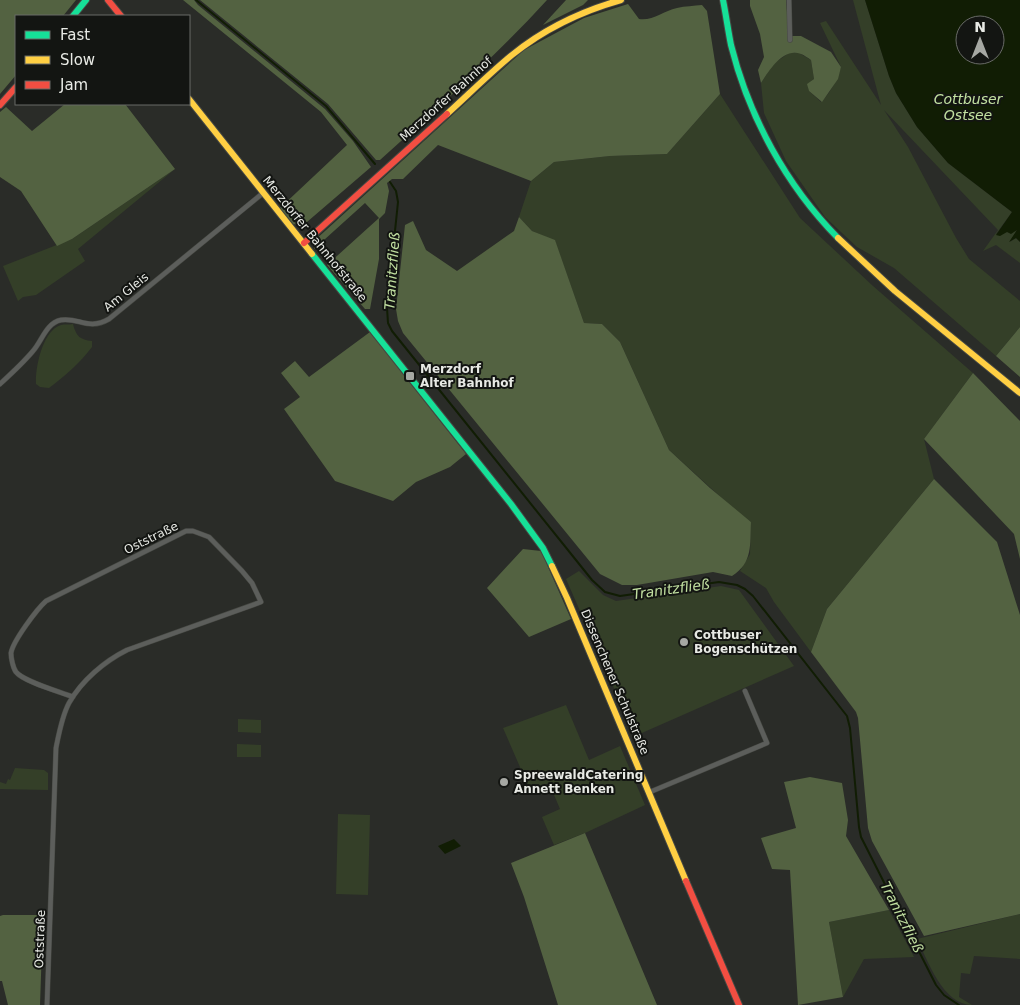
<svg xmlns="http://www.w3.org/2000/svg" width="1020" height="1005" viewBox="0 0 1020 1005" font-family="'DejaVu Sans',sans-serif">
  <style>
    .green { fill: #343f28 }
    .forest { fill: #536241 }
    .water { fill: #111d04; fill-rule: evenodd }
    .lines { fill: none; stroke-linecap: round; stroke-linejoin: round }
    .stream { stroke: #111d04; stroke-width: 2 }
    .street-casing { stroke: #464843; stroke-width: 5.5 }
    .fast-casing { stroke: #464843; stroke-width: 8 }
    .slow-casing { stroke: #464843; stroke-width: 8 }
    .jam-casing { stroke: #464843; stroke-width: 8 }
    .street { stroke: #5c5e5b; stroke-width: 4.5 }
    .fast { stroke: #16e098; stroke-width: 6 }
    .slow { stroke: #ffcf43; stroke-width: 6 }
    .jam { stroke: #f24e42; stroke-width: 6 }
    .poi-dot { fill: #a6a8a3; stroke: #131512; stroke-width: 2 }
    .labels { text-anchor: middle; stroke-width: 4; stroke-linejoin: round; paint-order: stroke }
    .street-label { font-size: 12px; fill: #e8eae5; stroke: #131512 }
    .poi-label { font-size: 12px; font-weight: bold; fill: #e8eae5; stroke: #131512; text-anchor: start }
    .water-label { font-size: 14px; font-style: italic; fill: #c2e0a1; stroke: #131512 }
  </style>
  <rect width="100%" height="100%" fill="#2a2c28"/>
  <path class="green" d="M 853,0 L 865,0 L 889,76 L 896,93 L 917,127 L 948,163 L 1012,212 L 996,234 L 1017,230 L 1010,242 L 1016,238 L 1020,242 L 1020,263 L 996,245 L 983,251 L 998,230 L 884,110 L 908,147 L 956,238 L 969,259 L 1020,301 L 1020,327 L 996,356 L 894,268 L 857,247 L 825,217 L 786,161 L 764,113 L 761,83 L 773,64 L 789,53 L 799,53 L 811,60 L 814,79 L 808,84 L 809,91 L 821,102 C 831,92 837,80 841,67 L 820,23 L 826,21 L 881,105 Z
    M 720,94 L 800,218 L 873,286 L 973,373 L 924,439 L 934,479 L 827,609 L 811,652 L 774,602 L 766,588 L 740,571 L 750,554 L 751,522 L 736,511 L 669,450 L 620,342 L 602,324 L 584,323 L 555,241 L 532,231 L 519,217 L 531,181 L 554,162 L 610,156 L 667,154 Z
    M 175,169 L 78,249 L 85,261 L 36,295 L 23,297 L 18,301 L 3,266 L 72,239 Z
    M 73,324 C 76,336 80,340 92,341 L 92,347 C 80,363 65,376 49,388 L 40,387 L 36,384 C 35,367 43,330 61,325 C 64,324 69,325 73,324 Z
    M 579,571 L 603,595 L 616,601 L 721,586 L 739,590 L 794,666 L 635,736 L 566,579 Z
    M 566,705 L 589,760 L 620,746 L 645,805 L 585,833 L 554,845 L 542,817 L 560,809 L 549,783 L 530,790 L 503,728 Z
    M 238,719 L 261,720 L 261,733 L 238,732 Z
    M 237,744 L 261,745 L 261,757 L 237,757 Z
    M 15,768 L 44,770 L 48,773 L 48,790 L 0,789 L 0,782 L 6,784 L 8,779 L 10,780 Z
    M 338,814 L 370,815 L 368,895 L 336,894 Z
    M 889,910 L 914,957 L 864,959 L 843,997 L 829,922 Z
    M 1020,914 L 1020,959 L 974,956 L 970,974 L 961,973 L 959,997 L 972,1005 C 943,1005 928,961 917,939 Z"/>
  <path class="forest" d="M 0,0 L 76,0 L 63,16 L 16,16 L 16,75 L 0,94 Z
    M 183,0 L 194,0 L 198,5 L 325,109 L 353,141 L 371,167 L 300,228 L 299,225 L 293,224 L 280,208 L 347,145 L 321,112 Z
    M 200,0 L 547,0 C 495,57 438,108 380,160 L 376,160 L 328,104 Z
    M 566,0 L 588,0 L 583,5 L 543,25 Z
    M 750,0 L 786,0 L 789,36 L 801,36 L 831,52 L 841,67 L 838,79 L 822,102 L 809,91 L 807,84 L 814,79 L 811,60 C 808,58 804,55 801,54 C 783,47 769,71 761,83 L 758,70 L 764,57 L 760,34 L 750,6 Z
    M 628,4 L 639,19 C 653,21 663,11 677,8 C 685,6 694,6 702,5 L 707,11 L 720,94 L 667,154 L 610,156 L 554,162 L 531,181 L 438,145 L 403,179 L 392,179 L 387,183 L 389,191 L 385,213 L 379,219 L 379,259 L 370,309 L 365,309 L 327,265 L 379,218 L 365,203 L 314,249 L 314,241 L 524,50 L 584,18 Z
    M 65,104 L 125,104 L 175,169 L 72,239 L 57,246 L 21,191 L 0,177 L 0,112 L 6,107 L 32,131 Z
    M 519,217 L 532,231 L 555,240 L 584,323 L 602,324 L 620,342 L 669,450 L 710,488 L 751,522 C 750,544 753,563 732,576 L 713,572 L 637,585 L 622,585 L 600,574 L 403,333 L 398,321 L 396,309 L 405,225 L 413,221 L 426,250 L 457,271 L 514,231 Z
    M 1020,327 L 1020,377 L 996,356 Z
    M 370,332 L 466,454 L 450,467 L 416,482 L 393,501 L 335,481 L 284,409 L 300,397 L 281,373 L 295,361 L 309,377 Z
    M 973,373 L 1020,421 L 1020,559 L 1014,534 L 924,439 Z
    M 934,479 L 997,542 L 1020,615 L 1020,914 L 924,936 L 872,841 L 868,828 L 858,718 L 856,712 L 811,652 L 827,609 Z
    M 523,549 L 541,551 L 571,619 L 529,637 L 487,588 Z
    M 810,777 L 842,783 L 848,820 L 846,836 L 889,910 L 829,922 L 843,997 L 798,1005 L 790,870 L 772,869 L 761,838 L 796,828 L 784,782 Z
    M 585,833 L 657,1005 L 558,1005 L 524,897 L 511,863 Z
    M 3,915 L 40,915 L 43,916 L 40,1005 L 8,1005 L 2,981 L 0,981 L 0,916 Z"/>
  <path class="water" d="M 865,0 L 1020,0 L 1020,242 L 1016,238 L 1009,242 L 1017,230 L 1011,234 L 1007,232 L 1000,236 L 996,235 L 1012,212 L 948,163 L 917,127 L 896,93 L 889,76 ZM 965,25 L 995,25 L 995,55 L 965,55 Z
    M 454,839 L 461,846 L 445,854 L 438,846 Z"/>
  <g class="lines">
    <path class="stream" d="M 196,0 L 326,106 L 375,164
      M 390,182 L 396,191 L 398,202 L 387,308 L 388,323 L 392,331 L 592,580 L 605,592 L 620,596 L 719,582 L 737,585 L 745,589 L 753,596 L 847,716 L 850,728 L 859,827 L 861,837 L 936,985 L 944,995 L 959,1005"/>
    <defs>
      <path id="street" d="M 789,0 L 790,40
        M 0,384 C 12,373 23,363 33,351 C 42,341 46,323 61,320 C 79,317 88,331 109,319 L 263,193
        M 650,792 L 767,743 L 745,691
        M 47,1005 L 56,748 C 59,733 62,716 69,703 C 82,680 105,661 127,650 L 261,602 L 252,583 L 242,571 L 209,537 L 193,531 L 186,531 L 46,601 C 37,609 13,641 11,653 C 11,658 13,668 16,672 C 24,682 61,692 73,697"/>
      <path id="fast" d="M 723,0 C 726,15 728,30 731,45 C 749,117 786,185 838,238
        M 73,16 L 86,0
        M 312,254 L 511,504 L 543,548 L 552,566"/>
      <path id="slow" d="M 189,99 L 312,254
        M 447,114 C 469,94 490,73 512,55 C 544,29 582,11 621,0
        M 838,238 L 895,291 L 1020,393
        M 552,566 L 567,598 L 686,881"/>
      <path id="jam" d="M 108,0 L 121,16
        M 0,105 L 16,87
        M 304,243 L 447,114
        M 686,881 L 739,1005"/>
    </defs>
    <use href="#street" class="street-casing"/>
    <use href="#fast" class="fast-casing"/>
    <use href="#slow" class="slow-casing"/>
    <use href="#jam" class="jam-casing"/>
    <use href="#street" class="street"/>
    <use href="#fast" class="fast"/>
    <use href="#slow" class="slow"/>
    <use href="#jam" class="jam"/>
  </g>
  <g class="poi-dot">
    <rect x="405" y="371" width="10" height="10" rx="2.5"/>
    <circle cx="684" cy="642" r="5"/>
    <circle cx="504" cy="782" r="5"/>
  </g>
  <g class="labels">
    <g class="street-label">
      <text transform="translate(446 99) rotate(-42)" y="4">Merzdorfer Bahnhof</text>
      <text transform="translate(315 239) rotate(51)" y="4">Merzdorfer Bahnhofstraße</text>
      <text transform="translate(126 292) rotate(-39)" y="4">Am Gleis</text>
      <text transform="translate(151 538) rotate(-26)" y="4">Oststraße</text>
      <text transform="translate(615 682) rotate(67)" y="4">Dissenchener Schulstraße</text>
      <text transform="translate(40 939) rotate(-88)" y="4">Oststraße</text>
    </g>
    <g class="poi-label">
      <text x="420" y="373">Merzdorf<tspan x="420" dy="14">Alter Bahnhof</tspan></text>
      <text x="694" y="639">Cottbuser<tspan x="694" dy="14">Bogenschützen</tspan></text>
      <text x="514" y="779">SpreewaldCatering<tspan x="514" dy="14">Annett Benken</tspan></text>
    </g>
    <g class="water-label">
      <text x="968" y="104">Cottbuser<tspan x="968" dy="16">Ostsee</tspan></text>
      <text transform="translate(392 271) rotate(-86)" y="5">Tranitzfließ</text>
      <text transform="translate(671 589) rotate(-8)" y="5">Tranitzfließ</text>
      <text transform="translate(902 917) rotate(63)" y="5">Tranitzfließ</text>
    </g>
  </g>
  <rect x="15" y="15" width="175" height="90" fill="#131512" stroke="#686a66"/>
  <rect x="25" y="31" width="25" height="8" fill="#16e098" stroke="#686a66"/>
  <text x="60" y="40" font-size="15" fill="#e8eae5">Fast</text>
  <rect x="25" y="56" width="25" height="8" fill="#ffcf43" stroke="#686a66"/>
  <text x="60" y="65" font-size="15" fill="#e8eae5">Slow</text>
  <rect x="25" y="81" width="25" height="8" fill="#f24e42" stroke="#686a66"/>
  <text x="60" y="90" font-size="15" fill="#e8eae5">Jam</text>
  <g transform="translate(980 40)"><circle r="24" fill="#131512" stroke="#686a66"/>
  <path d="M0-4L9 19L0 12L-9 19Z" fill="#a6a8a3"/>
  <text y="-8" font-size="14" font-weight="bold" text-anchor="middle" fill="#e8eae5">N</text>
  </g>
</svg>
